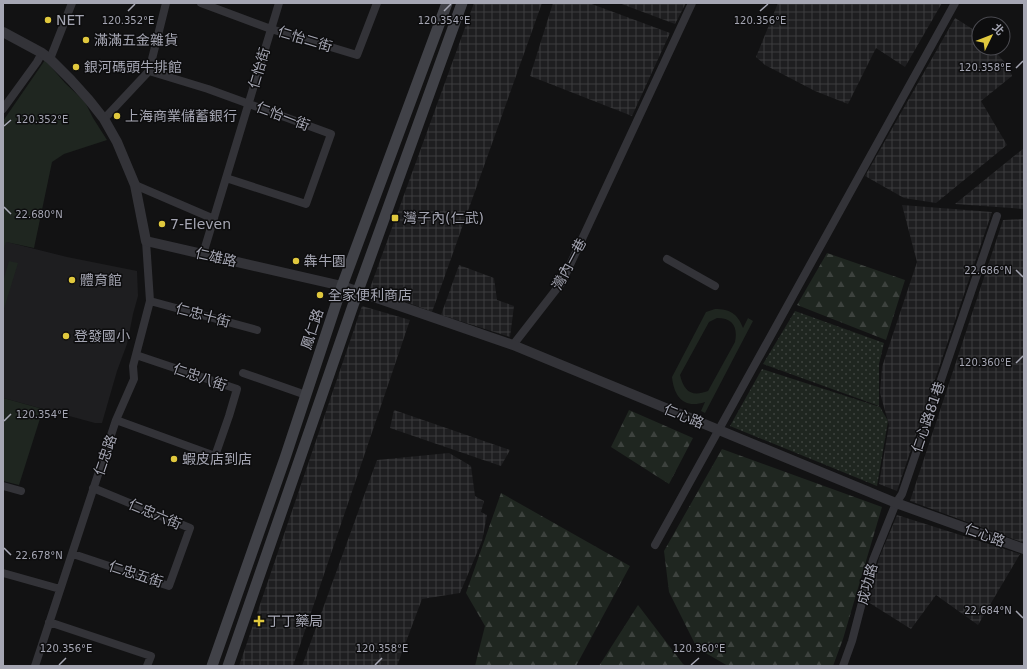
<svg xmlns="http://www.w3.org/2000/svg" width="1027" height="669" viewBox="0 0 1027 669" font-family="'DejaVu Sans','Noto Sans TC',sans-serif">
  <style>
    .built { fill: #1e1e20 }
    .industrial { fill: url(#industrial-grid) }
    .grass { fill: url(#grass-dots) }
    .forest { fill: url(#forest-firs) }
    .park { fill: #1f2620; fill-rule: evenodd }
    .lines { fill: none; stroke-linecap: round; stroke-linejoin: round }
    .minor { stroke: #333338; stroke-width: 8 }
    .tertiary { stroke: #333338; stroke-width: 10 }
    .secondary { stroke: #414248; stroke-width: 11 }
    .ticks { fill: none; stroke: #a5a6b3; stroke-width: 1.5 }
    .poi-dot { fill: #e0c83d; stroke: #0d0d0e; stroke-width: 1.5 }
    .labels { text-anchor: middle; stroke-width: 3; stroke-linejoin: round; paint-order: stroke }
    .poi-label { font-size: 14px; fill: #a5a6b3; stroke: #0d0d0e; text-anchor: start }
    .street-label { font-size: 14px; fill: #a5a6b3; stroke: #0d0d0e }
    .ticks-label { font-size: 10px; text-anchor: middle; fill: #a5a6b3; stroke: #0d0d0e; stroke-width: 3; stroke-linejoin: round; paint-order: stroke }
  </style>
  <defs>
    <pattern id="industrial-grid" width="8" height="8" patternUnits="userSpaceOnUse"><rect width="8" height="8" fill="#1e1e20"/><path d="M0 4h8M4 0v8" fill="none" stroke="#3c3c3e"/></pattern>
    <pattern id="grass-dots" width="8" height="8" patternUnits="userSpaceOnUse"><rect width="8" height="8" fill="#1f2620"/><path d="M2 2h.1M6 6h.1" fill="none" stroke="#3d423e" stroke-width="1.8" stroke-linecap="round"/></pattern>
    <pattern id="forest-firs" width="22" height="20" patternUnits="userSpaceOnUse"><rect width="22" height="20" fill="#1f2620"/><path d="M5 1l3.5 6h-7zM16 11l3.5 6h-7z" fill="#3d423e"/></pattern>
  </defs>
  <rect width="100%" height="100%" fill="#121213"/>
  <path class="built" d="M 3,241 L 67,257 L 137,271 L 138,296 L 133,314 L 127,344 L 117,371 L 102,423 L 95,423 L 3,398 Z"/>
  <path class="industrial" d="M 474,3 L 542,3 L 432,312 L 370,288 Z
    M 553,3 L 589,3 L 670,33 L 632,116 L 530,76 Z
    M 619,3 L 686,3 L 675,24 Z
    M 778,3 L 942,3 L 905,67 L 876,48 L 848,104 L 815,91 L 765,65 L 756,57 Z
    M 955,18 L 979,33 L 979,48 L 992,48 L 1008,66 L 1012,76 L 981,101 L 1007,145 L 936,203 L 904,198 L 865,176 Z
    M 1024,148 L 1024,209 L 955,204 Z
    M 902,205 L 992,212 L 897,491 L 879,484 L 889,425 L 880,393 L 882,367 L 917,262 Z
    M 1024,219 L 1024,479 L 1022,483 L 1024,484 L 1024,543 L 910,501 L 1003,220 Z
    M 459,265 L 494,278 L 497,300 L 514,306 L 510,337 L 441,315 Z
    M 362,306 L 410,320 L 293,666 L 239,666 Z
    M 394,410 L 510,450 L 501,466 L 390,428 Z
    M 449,453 L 471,466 L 475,496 L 484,501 L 481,512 L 487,515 L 482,541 L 460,593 L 422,599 L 397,666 L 302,666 L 377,460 Z
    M 897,515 L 1020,554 L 978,625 L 936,595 L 911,629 L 868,602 L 879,558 Z"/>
  <path class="grass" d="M 795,311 L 884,343 L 879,364 L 879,406 L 763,364 Z
    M 762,369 L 880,407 L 888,421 L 877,486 L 730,426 Z"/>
  <path class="forest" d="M 827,253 L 905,280 L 886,340 L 797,305 Z
    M 629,410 L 693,438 L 669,484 L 611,447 Z
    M 722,449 L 882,507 L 843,639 L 833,666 L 728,666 L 697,648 L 669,592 L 664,551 Z
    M 501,493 L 630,566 L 576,666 L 475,666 L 485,626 L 466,593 Z
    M 638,605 L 683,664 L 686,666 L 599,666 Z"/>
  <path class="park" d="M 45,60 L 65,83 L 85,102 L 93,118 L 107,140 L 64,154 L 52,162 L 34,248 L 6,242 L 3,252 L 3,121 Z
    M 9,261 L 18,263 L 3,312 L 3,281 Z
    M 715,309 C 730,309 738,314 743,328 L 748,318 L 753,321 L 705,413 L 701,411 L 705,402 C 684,409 674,397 672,377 L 706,312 ZM 717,318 C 733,318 738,327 735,342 L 708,391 C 692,397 684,392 680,375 L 709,322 Z
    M 3,398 L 43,409 L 19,485 L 3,481 Z"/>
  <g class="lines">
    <path class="minor" d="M 201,3 L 271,29 L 357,55 L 377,3
      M 50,59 L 72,3
      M 149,71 L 166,3
      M 3,109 L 37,62 L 42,53
      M 104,119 L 149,71 L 208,89 L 331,134 L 306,204 L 226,178
      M 135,185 L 214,219
      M 203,254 L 279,3
      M 667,259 L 715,286
      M 150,301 L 257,330
      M 513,345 L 562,282 L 692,3
      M 243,373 L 306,395
      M 116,420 L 215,456 L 229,416 L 237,389 L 136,355
      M 3,486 L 21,491
      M 655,545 L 955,3
      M 73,554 L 169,586 L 190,528 L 93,488
      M 3,573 L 60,589
      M 49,622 L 151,656 L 147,666
      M 35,666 L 116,420 L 134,379 L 133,366 L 150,301 L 146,241
      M 843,666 L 852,641 L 873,560 L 896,503 L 902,494 L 997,216"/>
    <path class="tertiary" d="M 3,32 L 42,53 L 50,59 L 71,80 L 89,100 L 104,119 L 117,142 L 135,185 L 146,241 L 342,286 L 513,345 L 896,503 L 1024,549"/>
    <path class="secondary" d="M 212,666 L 285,458 L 342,286 L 447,3
      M 228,666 L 358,291 L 462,3"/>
  </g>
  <path class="ticks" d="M 128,11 L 135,4M 444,11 L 451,4M 760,11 L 768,4M 1016,68 L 1023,61M 4,126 L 11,120M 4,207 L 11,214M 1016,270 L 1023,277M 1016,363 L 1023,356M 4,421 L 11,414M 4,548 L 11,555M 1016,611 L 1023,618M 59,665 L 66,658M 375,665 L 382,658M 691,665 L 699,658"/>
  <g class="poi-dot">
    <circle cx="48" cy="20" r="4"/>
    <circle cx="86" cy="40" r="4"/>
    <circle cx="76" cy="67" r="4"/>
    <circle cx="117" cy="116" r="4"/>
    <rect x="391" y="214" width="8" height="8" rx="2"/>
    <circle cx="162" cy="224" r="4"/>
    <circle cx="296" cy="261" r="4"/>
    <circle cx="72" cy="280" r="4"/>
    <circle cx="320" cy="295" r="4"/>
    <circle cx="66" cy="336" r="4"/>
    <circle cx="174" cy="459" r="4"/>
    <path d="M257 615h4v4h4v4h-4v4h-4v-4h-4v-4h4z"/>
  </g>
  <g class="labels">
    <g class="poi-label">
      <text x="56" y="25">NET</text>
      <text x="94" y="45">滿滿五金雜貨</text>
      <text x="84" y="72">銀河碼頭牛排館</text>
      <text x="125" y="121">上海商業儲蓄銀行</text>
      <text x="403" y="223">灣子內(仁武)</text>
      <text x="170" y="229">7-Eleven</text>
      <text x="304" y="266">犇牛園</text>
      <text x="80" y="285">體育館</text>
      <text x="328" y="300">全家便利商店</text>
      <text x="74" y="341">登發國小</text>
      <text x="182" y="464">蝦皮店到店</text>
      <text x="267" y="626">丁丁藥局</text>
    </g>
    <g class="street-label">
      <text transform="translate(305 39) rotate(17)" y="5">仁怡二街</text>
      <text transform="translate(259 68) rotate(-73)" y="5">仁怡街</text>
      <text transform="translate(283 116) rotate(21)" y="5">仁怡一街</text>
      <text transform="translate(216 257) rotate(13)" y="5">仁雄路</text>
      <text transform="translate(569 264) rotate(-62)" y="5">灣內一巷</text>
      <text transform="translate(203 315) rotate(15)" y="5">仁忠十街</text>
      <text transform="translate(312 329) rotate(-72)" y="5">鳳仁路</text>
      <text transform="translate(200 377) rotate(19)" y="5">仁忠八街</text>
      <text transform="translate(684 416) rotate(22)" y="5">仁心路</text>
      <text transform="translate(928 417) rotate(-71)" y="5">仁心路81巷</text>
      <text transform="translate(105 455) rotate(-71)" y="5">仁忠路</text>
      <text transform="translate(155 514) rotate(23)" y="5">仁忠六街</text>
      <text transform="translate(985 535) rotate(20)" y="5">仁心路</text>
      <text transform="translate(136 574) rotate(18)" y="5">仁忠五街</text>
      <text transform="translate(867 584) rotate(-75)" y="5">成功路</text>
    </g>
  </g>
  <g class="ticks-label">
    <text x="444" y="24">120.354°E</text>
    <text x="128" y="24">120.352°E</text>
    <text x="760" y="24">120.356°E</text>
    <text x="985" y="71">120.358°E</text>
    <text x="42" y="123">120.352°E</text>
    <text x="39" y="218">22.680°N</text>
    <text x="988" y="274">22.686°N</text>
    <text x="985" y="366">120.360°E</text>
    <text x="42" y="418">120.354°E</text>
    <text x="39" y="559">22.678°N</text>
    <text x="988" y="614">22.684°N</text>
    <text x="66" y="652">120.356°E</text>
    <text x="382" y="652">120.358°E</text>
    <text x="699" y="652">120.360°E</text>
  </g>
  <rect width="1027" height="669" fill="none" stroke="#a5a6b3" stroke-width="8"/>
  <g transform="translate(991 36) rotate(47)"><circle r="19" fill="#0d0d0e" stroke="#4a4a50"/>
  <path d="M0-3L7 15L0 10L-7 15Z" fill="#e0c83d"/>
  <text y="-6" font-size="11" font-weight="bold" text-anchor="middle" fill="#a5a6b3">北</text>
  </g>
</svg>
